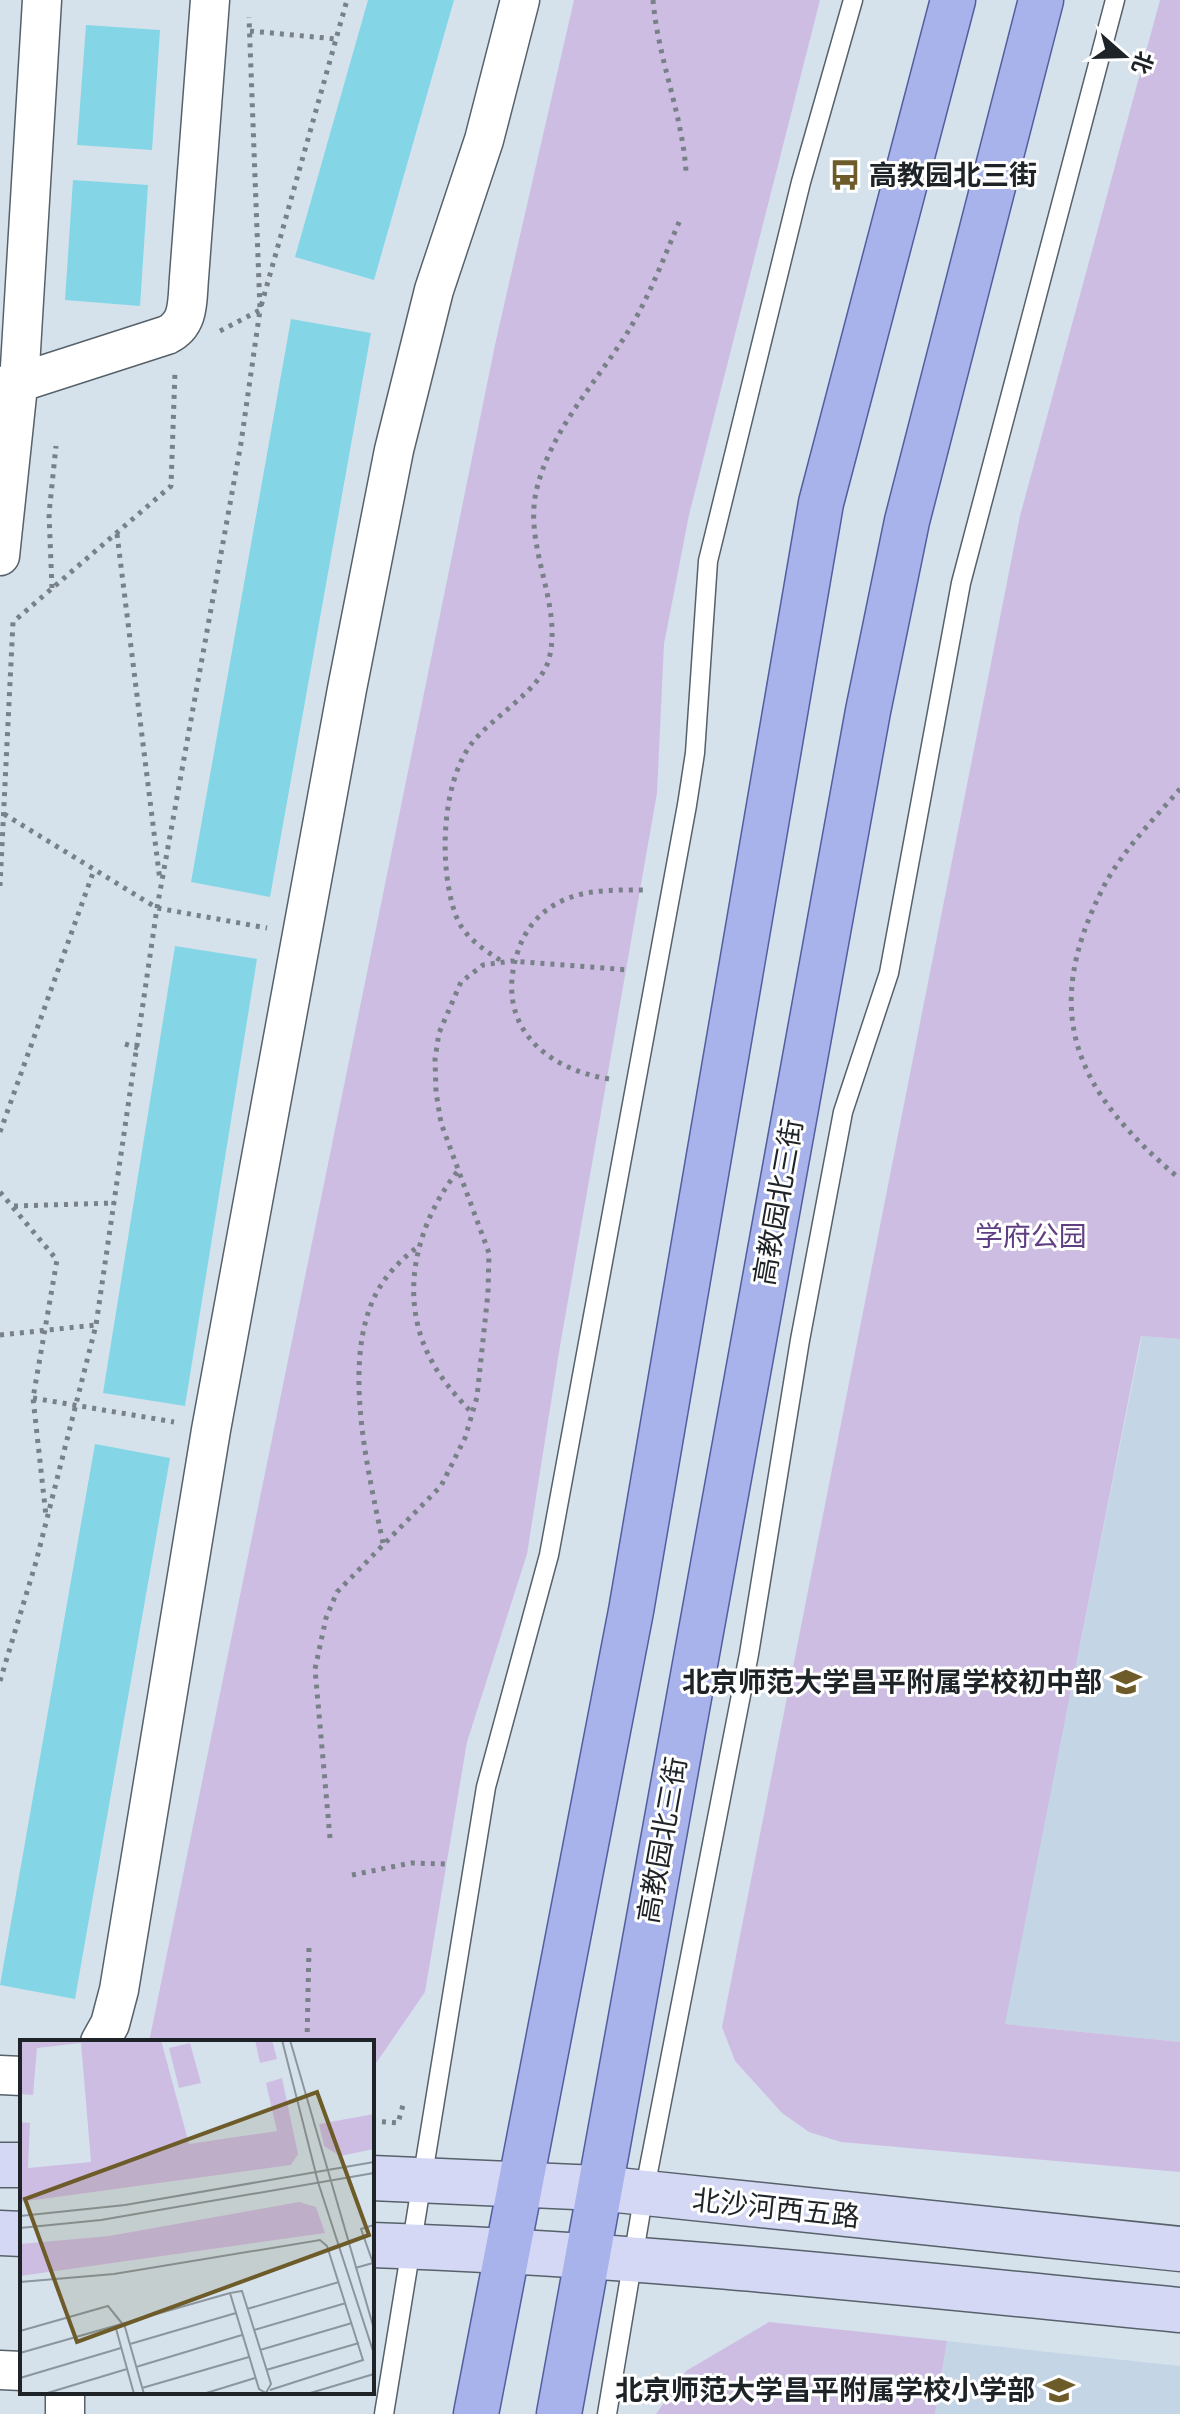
<svg xmlns="http://www.w3.org/2000/svg" width="1180" height="2414" viewBox="0 0 1180 2414" font-family="Inter,'Noto Sans SC',sans-serif">
  <style>
    .built { fill: #c4d6e6 }
    .green { fill: #cebde3 }
    .building { fill: #84d6e7 }
    .lines { fill: none; stroke-linecap: round; stroke-linejoin: round }
    .service-casing { stroke: #56616a; stroke-width: 21 }
    .minor-casing { stroke: #56616a; stroke-width: 41 }
    .secondary-casing { stroke: #56616a; stroke-width: 47 }
    .primary-casing { stroke: #525e9e; stroke-width: 47 }
    .path { stroke: #788188; stroke-width: 5; stroke-dasharray: 4 6; stroke-linecap: butt }
    .service { stroke: #fff; stroke-width: 18 }
    .minor { stroke: #fff; stroke-width: 38 }
    .secondary { stroke: #d4d8f5; stroke-width: 44 }
    .primary { stroke: #a8b2eb; stroke-width: 44 }
    .labels { text-anchor: middle; stroke-width: 6; stroke-linejoin: round; paint-order: stroke }
    .poi-label { font-size: 28px; font-weight: bold; fill: #1e2327; stroke: #fff; text-anchor: end }
    .street-label { font-size: 28px; fill: #1e2327; stroke: #fff }
    .park-label { font-size: 28px; fill: #5f3e82; stroke: #fff }
    .inset-road { fill: none; stroke: #8c969d; stroke-width: 2 }
    .view { fill: #6d5b29; fill-opacity: 0.15; stroke: #6d5b29; stroke-width: 4 }
    .inset-edge { fill: none; stroke: #1e2327; stroke-width: 4 }
  </style>
  <rect width="100%" height="100%" fill="#d5e2ec"/>
  <path class="built" d="M 1142,1336 L 1180,1339 L 1180,2042 L 1004,2024 Z
    M 947,2341 L 1180,2366 L 1180,2414 L 935,2414 Z"/>
  <path class="green" d="M 574,0 L 820,0 L 689,515 L 664,644 L 657,793 L 559,1352 L 527,1554 L 467,1742 L 425,1992 L 372,2069 L 372,2042 L 149,2042 L 496,340 Z
    M 1160,0 L 1180,0 L 1180,1339 L 1141,1336 L 1005,2024 L 1180,2042 L 1180,2172 L 841,2142 L 809,2132 L 782,2113 L 735,2061 L 722,2027 L 1020,516 Z
    M 769,2322 L 947,2341 L 935,2414 L 656,2414 L 686,2371 Z"/>
  <path class="building" d="M 368,0 L 454,0 L 374,280 L 295,257 Z
    M 86,25 L 160,30 L 152,150 L 77,145 Z
    M 73,180 L 148,185 L 140,306 L 65,300 Z
    M 291,319 L 371,333 L 270,897 L 191,882 Z
    M 175,946 L 257,959 L 185,1406 L 103,1393 Z
    M 95,1444 L 170,1458 L 75,1999 L 0,1985 Z"/>
  <g class="lines">
    <defs>
      <path id="service" d="M 384,2414 L 486,1787 L 549,1555 L 687,805 L 695,753 L 708,561 L 801,182 L 853,0
        M 607,2414 L 644,2193 L 749,1654 L 800,1340 L 843,1112 L 889,973 L 961,583 L 1115,0"/>
      <path id="minor" d="M 0,386 L 18,383 L 167,335 C 190,324 187,301 189,278 L 210,0
        M 0,556 L 20,367 L 42,0
        M 100,2042 L 110,2024 L 119,1990 L 211,1430 L 347,689 L 394,450 L 434,290 L 484,140 L 520,0
        M 0,2075 L 22,2076
        M 0,2370 L 22,2371
        M 65,2414 L 65,2392"/>
      <path id="secondary" d="M 0,2165 L 22,2165
        M 372,2178 L 598,2188 L 1180,2249
        M 0,2233 L 22,2234
        M 372,2245 C 642,2254 911,2284 1180,2310"/>
      <path id="primary" d="M 476,2414 L 631,1611 L 821,503 L 953,0
        M 559,2414 L 868,711 L 907,521 L 1041,0"/>
    </defs>
    <use href="#service" class="service-casing"/>
    <use href="#minor" class="minor-casing"/>
    <use href="#secondary" class="secondary-casing"/>
    <use href="#primary" class="primary-casing"/>
    <path class="path" d="M 653,0 C 658,59 682,113 686,171
      M 250,31 L 336,39
      M 220,331 L 260,310 L 347,0
      M 117,534 L 160,881
      M 52,588 L 49,514 L 56,446
      M 1180,789 C 1154,819 1123,850 1104,886 C 1038,1014 1076,1092 1180,1179
      M 4,814 L 157,908 L 267,928
      M 0,886 L 13,622 L 171,486 L 175,371
      M 500,960 C 481,948 462,935 455,913 C 439,867 441,783 472,743 C 493,716 540,691 549,659 C 563,604 524,549 536,492 C 550,430 597,382 629,330 C 650,295 664,257 680,220
      M 125,1044 L 138,1048
      M 609,1079 C 541,1068 494,1022 518,951 C 526,927 542,909 566,899 C 590,889 619,890 645,890
      M 0,1132 L 94,870
      M 457,1172 C 414,1227 397,1303 434,1365 C 444,1383 459,1399 473,1414
      M 0,1192 L 57,1260 L 33,1398 L 46,1516
      M 14,1206 L 115,1203
      M 0,1335 L 96,1325
      M 33,1398 L 174,1422
      M 383,1543 C 368,1470 340,1358 378,1290 C 389,1271 403,1258 420,1245
      M 0,1681 L 36,1562 L 96,1325 L 157,908 L 241,443 L 260,310 L 249,17
      M 330,1838 L 315,1669 L 326,1618 L 337,1592 L 441,1486 L 465,1438 L 477,1397 L 488,1293 L 489,1253 L 441,1123 L 436,1092 L 435,1059 L 439,1033 L 461,982 L 483,965 L 511,961 L 629,970
      M 352,1875 L 411,1863 L 446,1864
      M 307,2042 L 309,1947
      M 372,2121 L 398,2123 L 403,2105"/>
    <use href="#service" class="service"/>
    <use href="#minor" class="minor"/>
    <use href="#secondary" class="secondary"/>
    <use href="#primary" class="primary"/>
  </g>
  <defs>
    <symbol id="bus-bare" viewBox="-9 -9 18 18"><path d="M-5-6H5V4H4V6H2V4H-2V6H-4V4H-5ZM-3.5-4V0h7V-4ZM-3.5 1.2v1.5H-2V1.2ZM2 1.2v1.5H3.5V1.2Z" fill="#6d5b29" stroke="#fff" stroke-width="2.5" paint-order="stroke"/></symbol>
    <symbol id="school-bare" viewBox="-9 -9 18 18"><path d="M0-5L7-2L0 1L-7-2ZM-4 1L0 2.5L4 1V4Q0 6-4 4Z" fill="#6d5b29" stroke="#fff" stroke-width="2.5" paint-order="stroke"/></symbol>
  </defs>
  <g fill-rule="evenodd">
    <use href="#bus-bare" x="823" y="153" width="44" height="44"/>
    <use href="#school-bare" x="1104" y="1660" width="44" height="44"/>
    <use href="#school-bare" x="1037" y="2368" width="44" height="44"/>
  </g>
  <g class="labels">
    <g class="poi-label">
      <text x="869" y="185" text-anchor="start">高教园北三街</text>
      <text x="1102" y="1692">北京师范大学昌平附属学校初中部</text>
      <text x="1035" y="2400">北京师范大学昌平附属学校小学部</text>
    </g>
    <g class="street-label">
      <text transform="translate(778 1202) rotate(-80)" y="10">高教园北三街</text>
      <text transform="translate(662 1840) rotate(-80)" y="10">高教园北三街</text>
      <text transform="translate(776 2208) rotate(6)" y="10">北沙河西五路</text>
    </g>
    <g class="park-label">
      <text x="1031" y="1246">学府公园</text>
    </g>
  </g>
  <g transform="translate(20 2040)">
    <rect width="354" height="354" fill="#d5e2ec"/>
    <path d="M 0,0 L 141,0 L 169,104 L 257,91 L 246,43 L 262,38 L 278,114 L 271,125 L 0,162 L 0,82 L 10,83 L 8,128 L 71,122 L 61,3 L 17,8 L 13,55 L 0,54 ZM 235,0 L 252,0 L 257,19 L 240,23 ZM 170,3 L 181,43 L 159,48 L 149,8 ZM 354,74 L 354,109 L 320,116 L 304,106 L 299,84 ZM 279,162 L 296,167 L 305,193 L 0,236 L 0,204 L 89,196 Z" fill="#cebde3"/>
    <path class="inset-road" d="M 262,0 L 298,142 L 354,314M 270,0 L 354,289M 0,176 L 105,165 L 354,122M 0,188 L 81,180 L 354,133M 335,228 L 353,223 L 341,189 L 354,185M 0,242 L 94,234 L 300,200 L 307,206 L 343,320 L 250,350M 222,251 L 251,344 L 246,353 L 239,349 L 210,253 ZM 227,269 L 319,242M 95,285 L 114,354M 234,290 L 326,263M 0,291 L 88,266 L 105,287 L 124,354M 110,304 L 216,273M 240,310 L 332,283M 0,313 L 210,253M 116,327 L 222,295M 246,330 L 339,303M 0,338 L 101,308M 122,348 L 229,317M 24,354 L 107,329M 183,354 L 235,338M 287,354 L 354,334"/>
    <path class="view" d="M 297,52 L 349,195 L 57,302 L 5,159 Z"/>
    <rect width="354" height="354" class="inset-edge"/>
  </g>
  <g transform="translate(1124 56) rotate(110)" stroke="#ffffff" stroke-width="6" paint-order="stroke">
  <path d="M0-6L14 30L0 20L-14 30Z" fill="#1e2327"/>
  <text y="-12" font-size="22" font-weight="bold" text-anchor="middle" fill="#1e2327">北</text>
  </g>
</svg>
